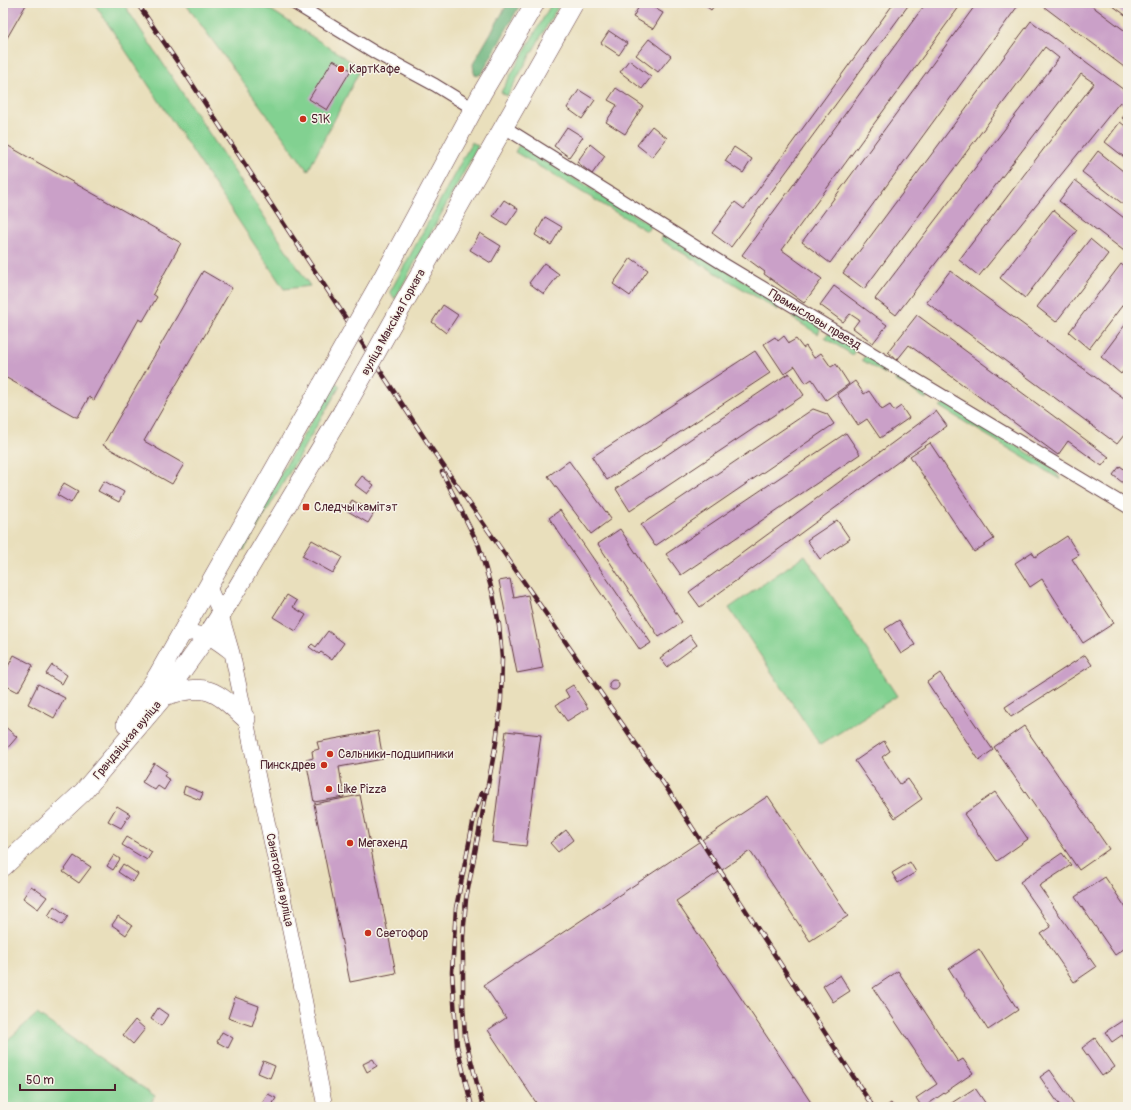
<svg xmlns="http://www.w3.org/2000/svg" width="1131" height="1110" viewBox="0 0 1131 1110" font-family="Pangolin,sans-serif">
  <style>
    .green { fill: #82d191; stroke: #66785e }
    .forest { fill: #69b37b; stroke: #5a6953 }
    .building { fill: #caa0c8 }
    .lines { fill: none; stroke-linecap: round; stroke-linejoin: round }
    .minor-casing { stroke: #623c41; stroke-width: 14 }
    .tertiary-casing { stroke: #623c41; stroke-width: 16 }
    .primary-casing { stroke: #623c41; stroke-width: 20 }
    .minor { stroke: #fff; stroke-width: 12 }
    .tertiary { stroke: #fff; stroke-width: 15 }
    .primary { stroke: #fff; stroke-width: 19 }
    .rail-casing { stroke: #4a1f2b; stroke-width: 4.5 }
    .rail { stroke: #f7f3e8; stroke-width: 3; stroke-dasharray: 9; stroke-linecap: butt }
    .primary-bridge-casing { stroke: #623c41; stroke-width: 20; stroke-linecap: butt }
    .primary-bridge { stroke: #fff; stroke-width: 19 }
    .poi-dot { fill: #c8321e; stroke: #f7f3e8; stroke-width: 1.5 }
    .labels { text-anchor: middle; stroke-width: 3; stroke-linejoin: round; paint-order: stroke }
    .poi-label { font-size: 12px; fill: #4a1f2b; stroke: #f7f3e8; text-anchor: start }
    .street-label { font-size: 12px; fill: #4a1f2b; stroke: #f7f3e8 }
  </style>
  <rect width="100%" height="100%" fill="#f7f3e8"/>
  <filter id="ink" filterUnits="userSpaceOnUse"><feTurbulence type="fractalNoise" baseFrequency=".025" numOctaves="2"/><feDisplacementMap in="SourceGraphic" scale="8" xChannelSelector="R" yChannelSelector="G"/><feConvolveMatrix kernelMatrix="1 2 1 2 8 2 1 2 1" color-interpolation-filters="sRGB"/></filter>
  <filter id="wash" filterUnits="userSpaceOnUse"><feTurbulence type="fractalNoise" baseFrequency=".012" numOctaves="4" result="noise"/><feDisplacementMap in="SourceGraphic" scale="16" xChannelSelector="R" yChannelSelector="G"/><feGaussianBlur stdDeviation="0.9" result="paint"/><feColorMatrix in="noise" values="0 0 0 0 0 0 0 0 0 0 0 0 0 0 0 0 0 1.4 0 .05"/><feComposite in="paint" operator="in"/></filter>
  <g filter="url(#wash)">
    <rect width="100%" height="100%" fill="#e9dfbc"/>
    <path class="green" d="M 94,3 L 123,3 L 310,286 L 284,289 Z
      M 185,3 L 260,3 L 361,68 L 308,171 Z
      M 552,3 L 560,3 L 507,96 L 501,92 Z
      M 472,142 L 478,146 L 395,299 L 390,292 Z
      M 519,145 L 651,225 L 647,231 L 515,152 Z
      M 664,233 L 776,300 L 779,305 L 778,310 L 661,240 Z
      M 797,313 L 819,326 L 820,330 L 818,334 L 792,318 Z
      M 829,333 L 853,347 L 854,351 L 853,355 L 825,338 Z
      M 867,356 C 875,361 886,364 885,374 L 862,360 L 864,357 Z
      M 897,376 L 901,376 L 926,391 L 927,394 L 926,399 L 895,380 Z
      M 335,382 L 340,386 L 244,550 L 238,546 Z
      M 946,403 L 1053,468 L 1061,480 L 940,407 L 942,405 Z
      M 805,555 L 897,696 L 820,745 L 729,608 Z
      M 37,1014 L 155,1096 L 149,1107 L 3,1107 L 3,1044 Z"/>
    <path class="forest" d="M 508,3 L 521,3 L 482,73 L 477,76 L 474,73 L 473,64 Z"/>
    <g id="blocks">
      <path class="building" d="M 3,3 L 27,3 L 3,45 Z
        M 641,3 L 646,3 L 663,13 L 653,29 L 633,17 Z
        M 702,3 L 716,3 L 711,10 Z
        M 894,3 L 910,3 L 731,247 L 712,233 L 735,202 L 744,209 Z
        M 926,3 L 962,3 L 782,250 L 822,279 L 804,303 L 764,274 L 765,272 L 742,255 Z
        M 977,3 L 1020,3 L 830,263 L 802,242 Z
        M 1045,3 L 1088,3 L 1128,33 L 1128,70 L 1043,6 Z
        M 1109,3 L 1128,3 L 1128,17 Z
        M 1031,21 L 1128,93 L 1128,108 L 1120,102 L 979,276 L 959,260 L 1094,83 L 1081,74 L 896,315 L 875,299 L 1059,58 L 1045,47 L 864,289 L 843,273 Z
        M 609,31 L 627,43 L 619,55 L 601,43 Z
        M 649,39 L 671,56 L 658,72 L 636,55 Z
        M 333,60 L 351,70 L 327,110 L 309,99 Z
        M 629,60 L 651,77 L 642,89 L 620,72 Z
        M 616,88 L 643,106 L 625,134 L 606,122 L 617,105 L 608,100 Z
        M 579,90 L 595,100 L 582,119 L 567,108 Z
        M 1128,111 L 1128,123 L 1122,118 Z
        M 1120,122 L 1128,128 L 1128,160 L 1105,142 Z
        M 652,126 L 667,138 L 652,157 L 637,145 Z
        M 567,127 L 583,137 L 569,157 L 554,146 Z
        M 3,143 L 181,243 L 153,294 L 157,297 L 143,321 L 139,319 L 94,400 L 89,397 L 78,417 L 76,417 L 3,376 Z
        M 590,144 L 605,156 L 592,174 L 577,162 Z
        M 734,147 L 752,159 L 743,173 L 725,161 Z
        M 1098,151 L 1128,175 L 1128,208 L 1082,172 Z
        M 1075,180 L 1128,221 L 1128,254 L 1059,201 Z
        M 504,200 L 518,209 L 507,225 L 493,216 Z
        M 1053,210 L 1077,230 L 1025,298 L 1000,278 Z
        M 545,217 L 562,227 L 551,245 L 535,235 Z
        M 480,233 L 501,246 L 491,263 L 470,250 Z
        M 1090,239 L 1108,254 L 1056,322 L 1037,307 Z
        M 631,258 L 648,270 L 630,296 L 613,284 Z
        M 544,263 L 559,274 L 544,294 L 529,283 Z
        M 1121,264 L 1128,270 L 1128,298 L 1089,349 L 1069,332 Z
        M 203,271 L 232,288 L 144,441 L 184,464 L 172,484 L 103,445 Z
        M 950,271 L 1128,401 L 1128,430 L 1117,444 L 926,302 Z
        M 834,286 L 887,325 L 873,343 L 853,328 L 859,320 L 850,314 L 843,322 L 820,305 Z
        M 443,305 L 458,315 L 446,333 L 432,322 Z
        M 917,315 L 1109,457 L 1102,466 L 1068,441 L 1058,455 L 909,345 L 897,360 L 888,352 Z
        M 1128,321 L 1128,364 L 1121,374 L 1101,357 Z
        M 784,336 L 789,343 L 796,339 L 803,348 L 806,346 L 814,358 L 821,353 L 831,367 L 836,364 L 849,384 L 826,400 L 812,379 L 806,383 L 795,366 L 784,374 L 764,344 L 775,337 L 778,341 Z
        M 755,351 L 770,373 L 607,480 L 592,457 Z
        M 789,373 L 804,395 L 630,511 L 616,489 Z
        M 855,381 L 864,394 L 869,391 L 882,410 L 890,405 L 894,411 L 901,406 L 909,418 L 880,438 L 867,419 L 858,425 L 837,394 Z
        M 813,409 L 827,414 L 834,424 L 655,546 L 641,525 Z
        M 936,411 L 947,426 L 700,607 L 689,592 Z
        M 846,433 L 860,454 L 681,575 L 666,554 Z
        M 930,443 L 994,539 L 974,552 L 910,456 Z
        M 569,461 L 611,519 L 591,534 L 548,476 Z
        M 1120,466 L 1128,472 L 1128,487 L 1113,475 Z
        M 362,476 L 374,485 L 367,494 L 355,485 Z
        M 104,481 L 124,492 L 119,502 L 98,491 Z
        M 64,483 L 78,491 L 71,503 L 57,495 Z
        M 352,500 L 374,513 L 368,523 L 346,510 Z
        M 560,510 L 651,643 L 640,650 L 549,518 Z
        M 837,520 L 850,539 L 820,559 L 807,540 Z
        M 620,529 L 682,622 L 659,637 L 598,544 Z
        M 1067,536 L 1079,555 L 1072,559 L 1114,623 L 1083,643 L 1042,579 L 1030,587 L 1015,563 L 1032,552 L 1035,557 Z
        M 312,540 L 342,557 L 333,573 L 302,556 Z
        M 510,579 L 514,598 L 528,595 L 543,668 L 517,673 L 499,581 Z
        M 287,595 L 297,601 L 293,607 L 306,615 L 296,631 L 273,617 Z
        M 899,620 L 915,645 L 901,654 L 885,629 Z
        M 328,631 L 344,643 L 332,660 L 321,652 L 319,654 L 309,647 L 312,644 L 316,647 Z
        M 690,635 L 697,645 L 667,667 L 660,658 Z
        M 14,655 L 33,665 L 18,692 L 3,684 L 3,676 Z
        M 1085,655 L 1092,665 L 1011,717 L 1005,707 Z
        M 52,665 L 67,675 L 62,684 L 46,674 Z
        M 940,673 L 993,750 L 979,760 L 927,682 Z
        M609 685a5 5 0 1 1 10 0a5 5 0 1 1-10 0Z
        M 38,684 L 65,698 L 54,718 L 28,704 Z
        M 573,685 L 588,708 L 567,721 L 556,705 L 569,697 L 565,690 Z
        M 3,725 L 17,737 L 5,751 L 3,749 Z
        M 1024,726 L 1109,849 L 1079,870 L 994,747 Z
        M 378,731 L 383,759 L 339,767 L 344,797 L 314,802 L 306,760 L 313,758 L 312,751 L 319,749 L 317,742 Z
        M 506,731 L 541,735 L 526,846 L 492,842 Z
        M 884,741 L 890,751 L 882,757 L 900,784 L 908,779 L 922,799 L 895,818 L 855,761 Z
        M 154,763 L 167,772 L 164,776 L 170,780 L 164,790 L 158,786 L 155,790 L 142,782 Z
        M 185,786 L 203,793 L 200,800 L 183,793 Z
        M 995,792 L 1028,839 L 997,861 L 964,814 Z
        M 360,795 L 396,973 L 350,982 L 314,804 Z
        M 768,796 L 848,916 L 810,941 L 750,851 L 676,901 L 814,1107 L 539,1107 L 488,1030 L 506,1018 L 484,985 Z
        M 117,806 L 130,814 L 121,828 L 108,821 Z
        M 566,830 L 573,840 L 558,852 L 550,843 Z
        M 127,837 L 152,852 L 147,860 L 122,845 Z
        M 1062,853 L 1071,865 L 1039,886 L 1096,967 L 1074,982 L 1041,934 L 1051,927 L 1020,882 Z
        M 114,855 L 120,859 L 113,870 L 107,866 Z
        M 74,856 L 91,867 L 79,883 L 63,872 Z
        M 910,862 L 916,872 L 898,883 L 892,873 Z
        M 123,864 L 138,874 L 133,882 L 118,872 Z
        M 1105,877 L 1128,911 L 1128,946 L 1115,955 L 1075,897 Z
        M 31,886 L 47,897 L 38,909 L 23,898 Z
        M 54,906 L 68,916 L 62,925 L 48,916 Z
        M 118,916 L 132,926 L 126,935 L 112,925 Z
        M 979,949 L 1018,1010 L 988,1030 L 949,969 Z
        M 898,971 L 958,1062 L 963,1059 L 973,1073 L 924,1107 L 922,1107 L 916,1098 L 937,1084 L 873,988 Z
        M 840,975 L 850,991 L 833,1002 L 823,986 Z
        M 235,997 L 259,1006 L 252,1026 L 228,1018 Z
        M 158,1008 L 168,1015 L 161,1026 L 151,1019 Z
        M 1128,1017 L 1128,1043 L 1122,1035 L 1112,1042 L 1105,1032 Z
        M 135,1020 L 145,1029 L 133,1044 L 123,1035 Z
        M 222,1032 L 233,1038 L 228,1048 L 217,1042 Z
        M 1095,1038 L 1115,1067 L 1102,1076 L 1082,1048 Z
        M 373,1059 L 377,1066 L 367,1072 L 363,1064 Z
        M 263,1061 L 275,1066 L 270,1078 L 258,1073 Z
        M 1050,1070 L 1074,1104 L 1070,1107 L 1061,1107 L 1040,1077 Z
        M 975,1088 L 988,1107 L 973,1107 L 972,1105 L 968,1107 L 952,1107 L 950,1104 Z
        M 268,1094 L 276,1098 L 271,1107 L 260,1107 Z
        M 208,1102 L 214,1107 L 204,1107 Z
        M 891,1103 L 894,1107 L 885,1107 Z"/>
    </g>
  </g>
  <g filter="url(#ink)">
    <use href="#blocks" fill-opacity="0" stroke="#623c41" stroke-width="1"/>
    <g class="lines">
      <defs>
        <path id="minor" d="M 294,3 L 376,53 L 435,85 L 474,109
          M 504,127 L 725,265 L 1128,507"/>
        <path id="tertiary" d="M 208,585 L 221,615 L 232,653 L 304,998 L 325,1107
          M 179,637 C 182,636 187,633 191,633 C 207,633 220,644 232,653"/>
        <path id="primary" d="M 381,281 L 482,93 L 535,3
          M 401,308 L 574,3
          M 164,696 C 207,682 215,690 246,719
          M 126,724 L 158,675 L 322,385
          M 3,867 L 83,792 L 164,696 L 207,636 L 230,600 L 343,411"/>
      </defs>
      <use href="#minor" class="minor-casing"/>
      <use href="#tertiary" class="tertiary-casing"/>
      <use href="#primary" class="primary-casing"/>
      <use href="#minor" class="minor"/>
      <use href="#tertiary" class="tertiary"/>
      <use href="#primary" class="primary"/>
      <defs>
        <path id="rail" d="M 137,3 L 187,76 L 429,445 L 668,790 L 873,1107
          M 442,472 L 479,546 L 493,594 L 499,625 L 502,658 L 501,699 L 496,743 L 466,899 L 463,937 L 463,1004 L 465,1037 L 483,1107
          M 472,1107 L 457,1046 L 452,972 L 456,908 L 475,813 L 482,793"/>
      </defs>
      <use href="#rail" class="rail-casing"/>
      <use href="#rail" class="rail"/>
      <defs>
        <path id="primary-bridge" d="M 322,385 L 381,281
          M 343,411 L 401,308"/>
      </defs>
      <use href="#primary-bridge" class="primary-bridge-casing"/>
      <use href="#primary-bridge" class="primary-bridge"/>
    </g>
  </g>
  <g class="poi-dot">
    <circle cx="341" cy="69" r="4"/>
    <circle cx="303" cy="119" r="4"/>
    <rect x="302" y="503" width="8" height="8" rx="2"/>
    <circle cx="330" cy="754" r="4"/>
    <circle cx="324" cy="765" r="4"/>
    <circle cx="329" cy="789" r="4"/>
    <circle cx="350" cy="843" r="4"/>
    <circle cx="368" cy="933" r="4"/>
  </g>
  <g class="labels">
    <g class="poi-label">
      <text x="349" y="73">КартКафе</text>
      <text x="311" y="123">S1K</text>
      <text x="314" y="511">Следчы камітэт</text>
      <text x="338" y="758">Сальники-подшипники</text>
      <text x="316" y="769" text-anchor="end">Пинскдрев</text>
      <text x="337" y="793">Like Pizza</text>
      <text x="358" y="847">Мегахенд</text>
      <text x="376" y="937">Светофор</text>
    </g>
    <g class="street-label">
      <text transform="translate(815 319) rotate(31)" y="4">Прамысловы праезд</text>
      <text transform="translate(393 322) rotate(-61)" y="4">вуліца Максіма Горкага</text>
      <text transform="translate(127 740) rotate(-50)" y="4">Грандзіцкая вуліца</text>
      <text transform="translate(280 880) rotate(78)" y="4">Санаторная вуліца</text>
    </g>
  </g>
  <rect width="1131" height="1110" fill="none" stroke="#f7f3e8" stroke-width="16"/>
  <path d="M20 1084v6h95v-6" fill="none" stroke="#4a1f2b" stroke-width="2"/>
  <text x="26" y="1084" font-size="12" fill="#4a1f2b" stroke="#f7f3e8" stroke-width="3" paint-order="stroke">50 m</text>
</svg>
